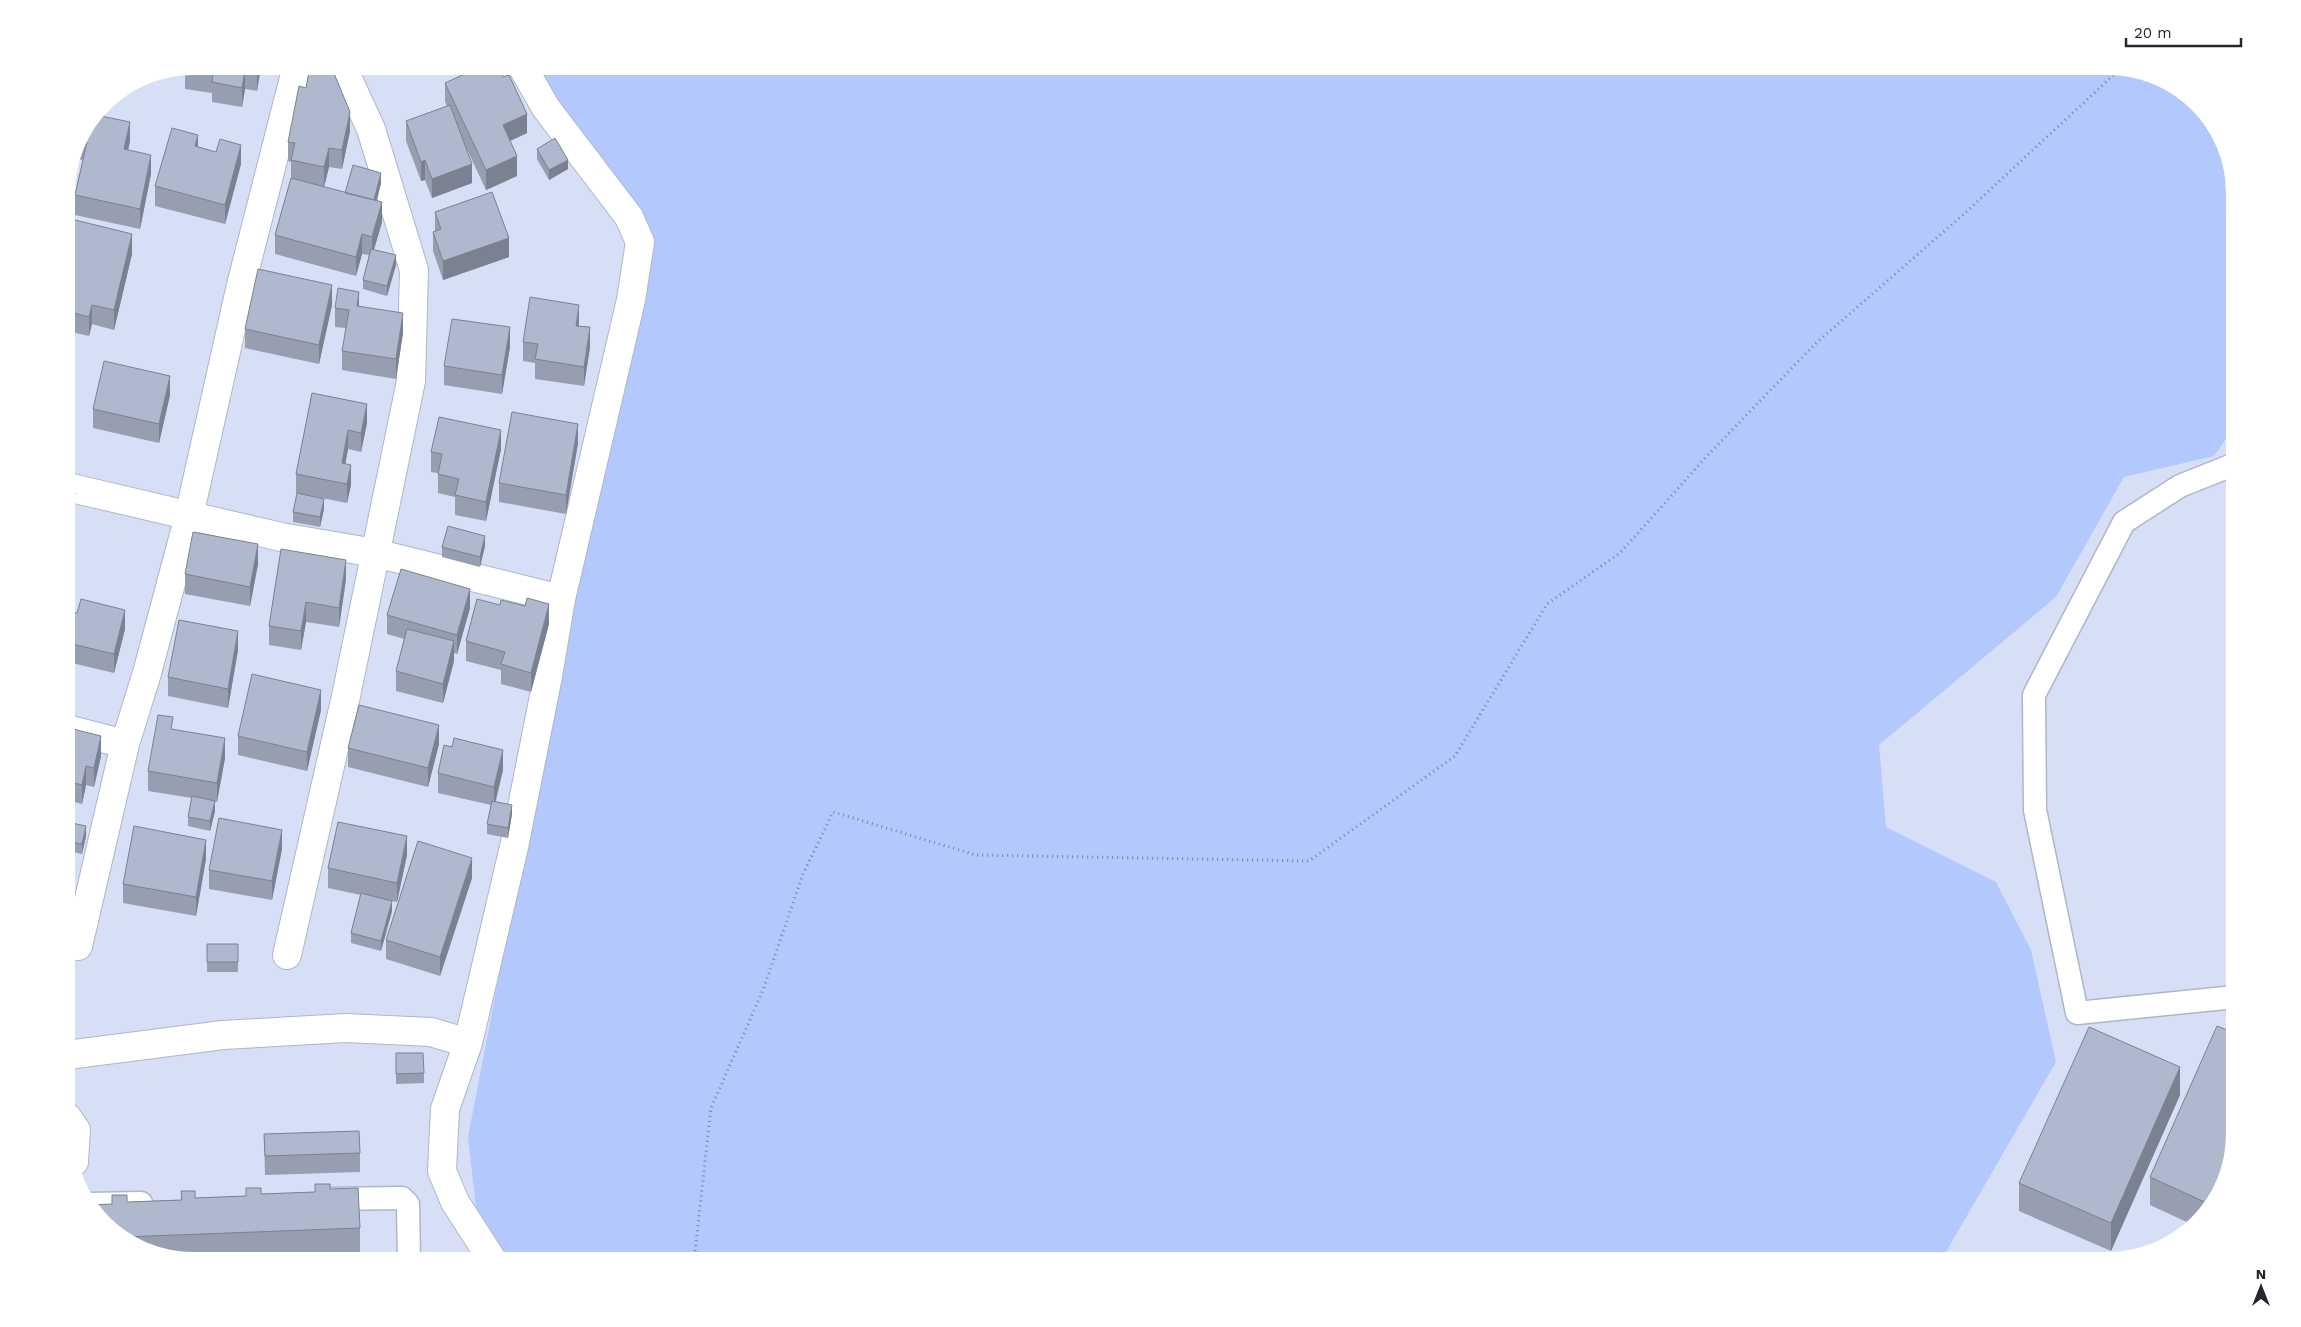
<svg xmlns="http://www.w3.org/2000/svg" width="2301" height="1327" viewBox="0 0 2301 1327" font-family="'Work Sans',sans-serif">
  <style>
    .green { fill: #b3c9fd }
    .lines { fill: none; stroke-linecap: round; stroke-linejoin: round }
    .lane-casing { stroke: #adb6cb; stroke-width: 25 }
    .street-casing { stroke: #adb6cb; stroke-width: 30 }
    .path { stroke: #7d8392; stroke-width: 3; stroke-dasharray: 1 4; stroke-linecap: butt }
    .lane { stroke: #fff; stroke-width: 22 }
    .street { stroke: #fff; stroke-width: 28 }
    .wall { fill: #969eb0 }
    .shaded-wall { fill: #7a8190 }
    .building { fill: #afb8cd; stroke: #7a8190 }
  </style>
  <rect width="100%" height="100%" fill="#d6dff5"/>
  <path class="green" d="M 538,66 L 2108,66 L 2171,83 L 2218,129 L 2234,185 L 2235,426 L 2214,456 L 2124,477 L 2056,597 L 1879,745 L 1886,827 L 1996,882 L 2031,950 L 2056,1062 L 1946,1252 L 1951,1261 L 482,1261 L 468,1137 L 543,747 L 645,259 Z"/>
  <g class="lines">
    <defs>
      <path id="lane" d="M 2235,464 L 2180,486 L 2124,522 L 2034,695 L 2035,810 L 2077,1013 L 2235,997
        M 328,1199 L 402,1198 L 408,1204 L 409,1261
        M 89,1204 L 141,1203"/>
      <path id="street" d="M 67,487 L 281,537 L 375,553 L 561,599
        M 67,729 L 125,744
        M 78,946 L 125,744 L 147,673 L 189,516 L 241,285 L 297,66
        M 287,955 L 346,696 L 411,381 L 414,270 L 371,129 L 342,66
        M 67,1055 L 223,1035 L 346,1028 L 431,1032 L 468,1043
        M 67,1117 L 76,1130 L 74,1162
        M 493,1261 L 455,1202 L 442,1171 L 445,1109 L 468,1043 L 514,847 L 548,676 L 561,599 L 631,300 L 640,242 L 629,217 L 546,108 L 522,66"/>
    </defs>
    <use href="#lane" class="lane-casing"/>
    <use href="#street" class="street-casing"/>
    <path class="path" d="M 694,1261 L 711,1108 L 763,990 L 803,874 L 833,812 L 976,855 L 1309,861 L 1455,756 L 1547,604 L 1620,553 L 1707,456 L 1815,344 L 1964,214 L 2120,69"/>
    <use href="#lane" class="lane"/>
    <use href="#street" class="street"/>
  </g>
  <path class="wall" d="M 193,66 L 261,66 L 257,91 L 245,89 L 242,107 L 212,102 L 212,93 L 185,89 L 185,70 Z
    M 445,83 L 527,133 L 510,141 L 517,176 L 486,190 L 465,145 L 472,183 L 432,198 L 425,180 L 421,181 L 406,141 L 406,121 L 447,106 L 445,102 Z
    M 96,115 L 130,141 L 128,150 L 151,174 L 140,229 L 75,215 L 75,195 L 83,160 L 78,159 L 78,141 Z
    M 350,131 L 342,169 L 329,167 L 324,187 L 315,185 L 345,193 L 381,183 L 377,201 L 382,222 L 374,250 L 396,265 L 387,296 L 363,289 L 363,280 L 369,255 L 362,254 L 356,276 L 275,254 L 275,235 L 291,178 L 291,162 L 288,161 L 288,142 Z
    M 198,147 L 241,164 L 225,224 L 155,206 L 155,186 Z
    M 537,149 L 568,169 L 549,180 L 537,159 Z
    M 435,212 L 509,257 L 443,280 L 433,251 L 433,232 L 435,231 Z
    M 67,218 L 132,254 L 114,330 L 92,324 L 89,336 L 67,331 Z
    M 332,305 L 319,364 L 245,348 L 245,329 Z
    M 359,307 L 403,333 L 396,379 L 342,370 L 342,351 L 346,328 L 335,327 L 335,308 Z
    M 579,326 L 590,347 L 584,386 L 535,379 L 535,363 L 523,361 L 523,342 Z
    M 510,347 L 502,394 L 444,385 L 444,366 Z
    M 312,393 L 367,423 L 361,452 L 348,449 L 345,464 L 351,485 L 347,503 L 296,493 L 296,474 Z
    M 170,395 L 159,443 L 93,428 L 93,409 Z
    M 578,443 L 566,514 L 499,502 L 499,483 Z
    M 501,449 L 486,521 L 455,515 L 455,497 L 438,493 L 438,473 L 431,472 L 431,452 Z
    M 324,509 L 320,527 L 293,522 L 293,512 Z
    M 485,546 L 480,567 L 442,557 L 442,547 Z
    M 281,549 L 346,579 L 339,627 L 306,622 L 301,650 L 269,645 L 269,626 Z
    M 258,564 L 250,606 L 185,594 L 185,574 Z
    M 470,608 L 457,654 L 454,653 L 454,661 L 443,703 L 396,691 L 396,671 L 404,639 L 387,634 L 387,615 Z
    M 67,611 L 125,629 L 114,673 L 72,663 L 69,678 L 67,678 Z
    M 549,624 L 531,692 L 501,684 L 501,670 L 466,661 L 466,641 Z
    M 238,650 L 228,708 L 168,696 L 168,677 Z
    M 321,710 L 307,771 L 238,755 L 238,736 Z
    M 173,729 L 225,758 L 217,802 L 215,802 L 215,811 L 210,831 L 188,826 L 188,817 L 192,798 L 148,791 L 148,771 Z
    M 67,740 L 101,756 L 94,787 L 86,785 L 82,804 L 67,800 Z
    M 439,744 L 428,787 L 348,767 L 348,748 Z
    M 503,770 L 496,801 L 512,814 L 508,838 L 487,834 L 487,824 L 491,805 L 438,793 L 438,773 Z
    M 67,822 L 86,836 L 82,854 L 67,851 Z
    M 282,849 L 272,900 L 209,889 L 209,870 Z
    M 407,855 L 397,902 L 392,901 L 392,911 L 381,951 L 351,943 L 351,933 L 361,895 L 328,888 L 328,868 Z
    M 206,859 L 196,916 L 123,903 L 123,884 Z
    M 472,878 L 440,976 L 386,959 L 386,940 Z
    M 207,944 L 238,944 L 238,972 L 207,972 Z
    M 396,1053 L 424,1073 L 424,1083 L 396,1084 Z
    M 2180,1095 L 2111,1251 L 2019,1211 L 2019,1183 Z
    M 264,1134 L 360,1153 L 360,1172 L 265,1175 Z
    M 2150,1177 L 2218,1197 L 2191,1224 L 2150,1205 Z
    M 246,1188 L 261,1194 L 315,1192 L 330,1189 L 360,1228 L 360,1256 L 246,1261 L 193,1261 L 130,1244 L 90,1205 L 112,1204 L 127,1202 L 181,1200 L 181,1191 L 195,1198 L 246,1196 Z"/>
  <path class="shaded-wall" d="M 258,66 L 261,66 L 257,91 L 257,72 Z
    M 400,66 L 406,66 L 400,69 Z
    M 245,70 L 245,89 L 242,107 L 242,88 Z
    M 350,112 L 350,131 L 342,169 L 342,150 Z
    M 527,114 L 527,133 L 503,144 L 503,125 Z
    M 130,122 L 130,141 L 124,169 L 124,149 Z
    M 198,135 L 198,155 L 195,146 Z
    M 241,145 L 241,164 L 225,224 L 225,205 Z
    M 329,148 L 329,167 L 324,187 L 324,167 Z
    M 151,155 L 151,174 L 140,229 L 140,209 Z
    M 517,156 L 517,176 L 486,190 L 486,170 Z
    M 425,160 L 425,180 L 421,181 L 421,162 Z
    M 568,160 L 568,169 L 549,180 L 549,170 Z
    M 472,164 L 472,183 L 432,198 L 432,179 Z
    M 381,173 L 381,183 L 373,213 L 373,203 Z
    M 382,202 L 382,222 L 372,256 L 372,237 Z
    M 132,234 L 132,254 L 114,330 L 114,310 Z
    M 362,234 L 362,254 L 356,276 L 356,257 Z
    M 509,238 L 509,257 L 443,280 L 443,261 Z
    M 396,255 L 396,265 L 387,296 L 387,286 Z
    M 332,285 L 332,305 L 319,364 L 319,345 Z
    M 359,292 L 359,311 L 357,306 Z
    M 92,305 L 92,324 L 89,336 L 89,317 Z
    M 579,305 L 579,324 L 576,345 L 576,326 Z
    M 403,313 L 403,333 L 396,379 L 396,359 Z
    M 510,327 L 510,347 L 502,394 L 502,375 Z
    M 590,327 L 590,347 L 584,386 L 584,367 Z
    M 170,376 L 170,395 L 159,443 L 159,424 Z
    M 367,404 L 367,423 L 361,452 L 361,433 Z
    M 578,424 L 578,443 L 566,514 L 566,495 Z
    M 348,430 L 348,449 L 342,483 L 342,463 Z
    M 501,430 L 501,449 L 486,521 L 486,502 Z
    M 351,465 L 351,485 L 347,503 L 347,484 Z
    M 75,493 L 75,512 L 67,548 L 67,529 Z
    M 324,499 L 324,509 L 320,527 L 320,517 Z
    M 485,536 L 485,546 L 480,567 L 480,557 Z
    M 258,544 L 258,564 L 250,606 L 250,587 Z
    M 346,560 L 346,579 L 339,627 L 339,608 Z
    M 470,589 L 470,608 L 457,654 L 457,635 Z
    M 306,602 L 306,622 L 301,650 L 301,631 Z
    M 549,604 L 549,624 L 531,692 L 531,673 Z
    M 125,610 L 125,629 L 114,673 L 114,654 Z
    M 238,631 L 238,650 L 228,708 L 228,689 Z
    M 454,641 L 454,661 L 443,703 L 443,684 Z
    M 72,644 L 72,663 L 69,678 L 69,659 Z
    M 321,690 L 321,710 L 307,771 L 307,752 Z
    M 439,725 L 439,744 L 428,787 L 428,768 Z
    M 101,736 L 101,756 L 94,787 L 94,768 Z
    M 225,738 L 225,758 L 217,802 L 217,783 Z
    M 503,750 L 503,770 L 494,806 L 494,787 Z
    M 86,766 L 86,785 L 82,804 L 82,785 Z
    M 215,801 L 215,811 L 210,831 L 210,821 Z
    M 512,805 L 512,814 L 508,838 L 508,828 Z
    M 86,826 L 86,836 L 82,854 L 82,844 Z
    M 282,830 L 282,849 L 272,900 L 272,881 Z
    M 407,836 L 407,855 L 397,902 L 397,883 Z
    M 206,840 L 206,859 L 196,916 L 196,897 Z
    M 472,858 L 472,878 L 440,976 L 440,957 Z
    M 392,901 L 392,911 L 381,951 L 381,941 Z
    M 2180,1067 L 2180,1095 L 2111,1251 L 2111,1223 Z"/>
  <path class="building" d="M 193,66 L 258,66 L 257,72 L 245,70 L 242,88 L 212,82 L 213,74 L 185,70 L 186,68 Z
    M 310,66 L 331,66 L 350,112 L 342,150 L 329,148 L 324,167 L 291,160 L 295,143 L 288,142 L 299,86 L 306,88 Z
    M 482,66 L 498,66 L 503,77 L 509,75 L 527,114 L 503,125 L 517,156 L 486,170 L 445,83 Z
    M 450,105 L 472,164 L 432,179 L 425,160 L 421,162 L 406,121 Z
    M 96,115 L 130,122 L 124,149 L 151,155 L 140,209 L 75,195 L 87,142 L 79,140 Z
    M 172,128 L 198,135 L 195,146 L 216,152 L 220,139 L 241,145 L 225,205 L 155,186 Z
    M 555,138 L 568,160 L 549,170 L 537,149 Z
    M 353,165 L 381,173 L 374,200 L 345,193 Z
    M 291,178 L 382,202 L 372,237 L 362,234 L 356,257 L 275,235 Z
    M 492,192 L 509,238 L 443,261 L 433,232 L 441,229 L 435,212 Z
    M 67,218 L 132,234 L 114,310 L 92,305 L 89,317 L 67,311 Z
    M 371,249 L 396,255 L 387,286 L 363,280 Z
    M 258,269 L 332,285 L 319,345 L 245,329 Z
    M 338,288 L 359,292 L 357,306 L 403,313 L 396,359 L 342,351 L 349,310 L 335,308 Z
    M 530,297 L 579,305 L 576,326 L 590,327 L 584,367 L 535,359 L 538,344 L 523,342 Z
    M 452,319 L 510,327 L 502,375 L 444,366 Z
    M 104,361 L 170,376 L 159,424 L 93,409 Z
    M 312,393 L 367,404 L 361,433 L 348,430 L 342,463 L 351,465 L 347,484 L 296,474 Z
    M 512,412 L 578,424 L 566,495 L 499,483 Z
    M 439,417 L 501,430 L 486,502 L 455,495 L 459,479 L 438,474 L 442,454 L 431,452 Z
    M 67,491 L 75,493 L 67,529 Z
    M 297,493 L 324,499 L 320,517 L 293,512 Z
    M 448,526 L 485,536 L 480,557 L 442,547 Z
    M 193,532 L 258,544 L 250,587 L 185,574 Z
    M 281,549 L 346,560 L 339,608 L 306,602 L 301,631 L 269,626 Z
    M 401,569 L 470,589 L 457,635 L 387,615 Z
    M 527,598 L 549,604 L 531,673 L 501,664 L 505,652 L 466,641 L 477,599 L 500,605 L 501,600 L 525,606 Z
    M 81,599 L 125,610 L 114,654 L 72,644 L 69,659 L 67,659 L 67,611 L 77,613 Z
    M 179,620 L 238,631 L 228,689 L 168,677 Z
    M 407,629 L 454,641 L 443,684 L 396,671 Z
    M 252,674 L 321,690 L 307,752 L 238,736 Z
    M 359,705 L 439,725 L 428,768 L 348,748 Z
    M 158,715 L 173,717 L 171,729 L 225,738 L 217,783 L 148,771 Z
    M 73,729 L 101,736 L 94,768 L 86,766 L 82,785 L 67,781 L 67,740 L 70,741 Z
    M 454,738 L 503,750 L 494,787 L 438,773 L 444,745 L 452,747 Z
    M 192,796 L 215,801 L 210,821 L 188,817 Z
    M 492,801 L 512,805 L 508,828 L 487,824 Z
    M 219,818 L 282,830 L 272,881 L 209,870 Z
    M 67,822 L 86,826 L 82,844 L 67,841 Z
    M 338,822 L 407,836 L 397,883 L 328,868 Z
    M 134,826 L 206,840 L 196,897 L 123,884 Z
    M 418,841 L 472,858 L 440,957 L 386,940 Z
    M 361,893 L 392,901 L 381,941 L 351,933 Z
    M 207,944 L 238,944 L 238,962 L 207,962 Z
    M 2217,1026 L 2235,1033 L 2235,1134 L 2218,1197 L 2211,1205 L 2150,1177 Z
    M 2089,1027 L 2180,1067 L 2111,1223 L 2019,1183 Z
    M 396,1053 L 423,1053 L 424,1073 L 396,1074 Z
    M 359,1131 L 360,1153 L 265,1156 L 264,1134 Z
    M 315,1184 L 330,1184 L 330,1189 L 358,1188 L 360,1228 L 123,1237 L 90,1205 L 112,1204 L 112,1195 L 127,1195 L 127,1202 L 182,1200 L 181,1191 L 195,1191 L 195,1198 L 246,1196 L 246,1188 L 261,1188 L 261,1194 L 315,1192 Z"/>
  <path d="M0 0H2301V1327H0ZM193 75H2108A118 118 0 0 1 2226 193V1134A118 118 0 0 1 2108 1252H193A118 118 0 0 1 75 1134V193A118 118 0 0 1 193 75Z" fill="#fff" fill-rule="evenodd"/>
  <g transform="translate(2261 1287)" stroke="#ffffff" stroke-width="4" paint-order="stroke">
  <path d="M0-4L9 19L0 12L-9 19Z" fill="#24272f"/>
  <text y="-8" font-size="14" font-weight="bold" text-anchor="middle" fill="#24272f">N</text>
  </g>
  <path d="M2126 38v8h115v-8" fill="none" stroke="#24272f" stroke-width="2.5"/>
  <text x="2134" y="38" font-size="15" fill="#24272f" stroke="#ffffff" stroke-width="4" paint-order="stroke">20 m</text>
</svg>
